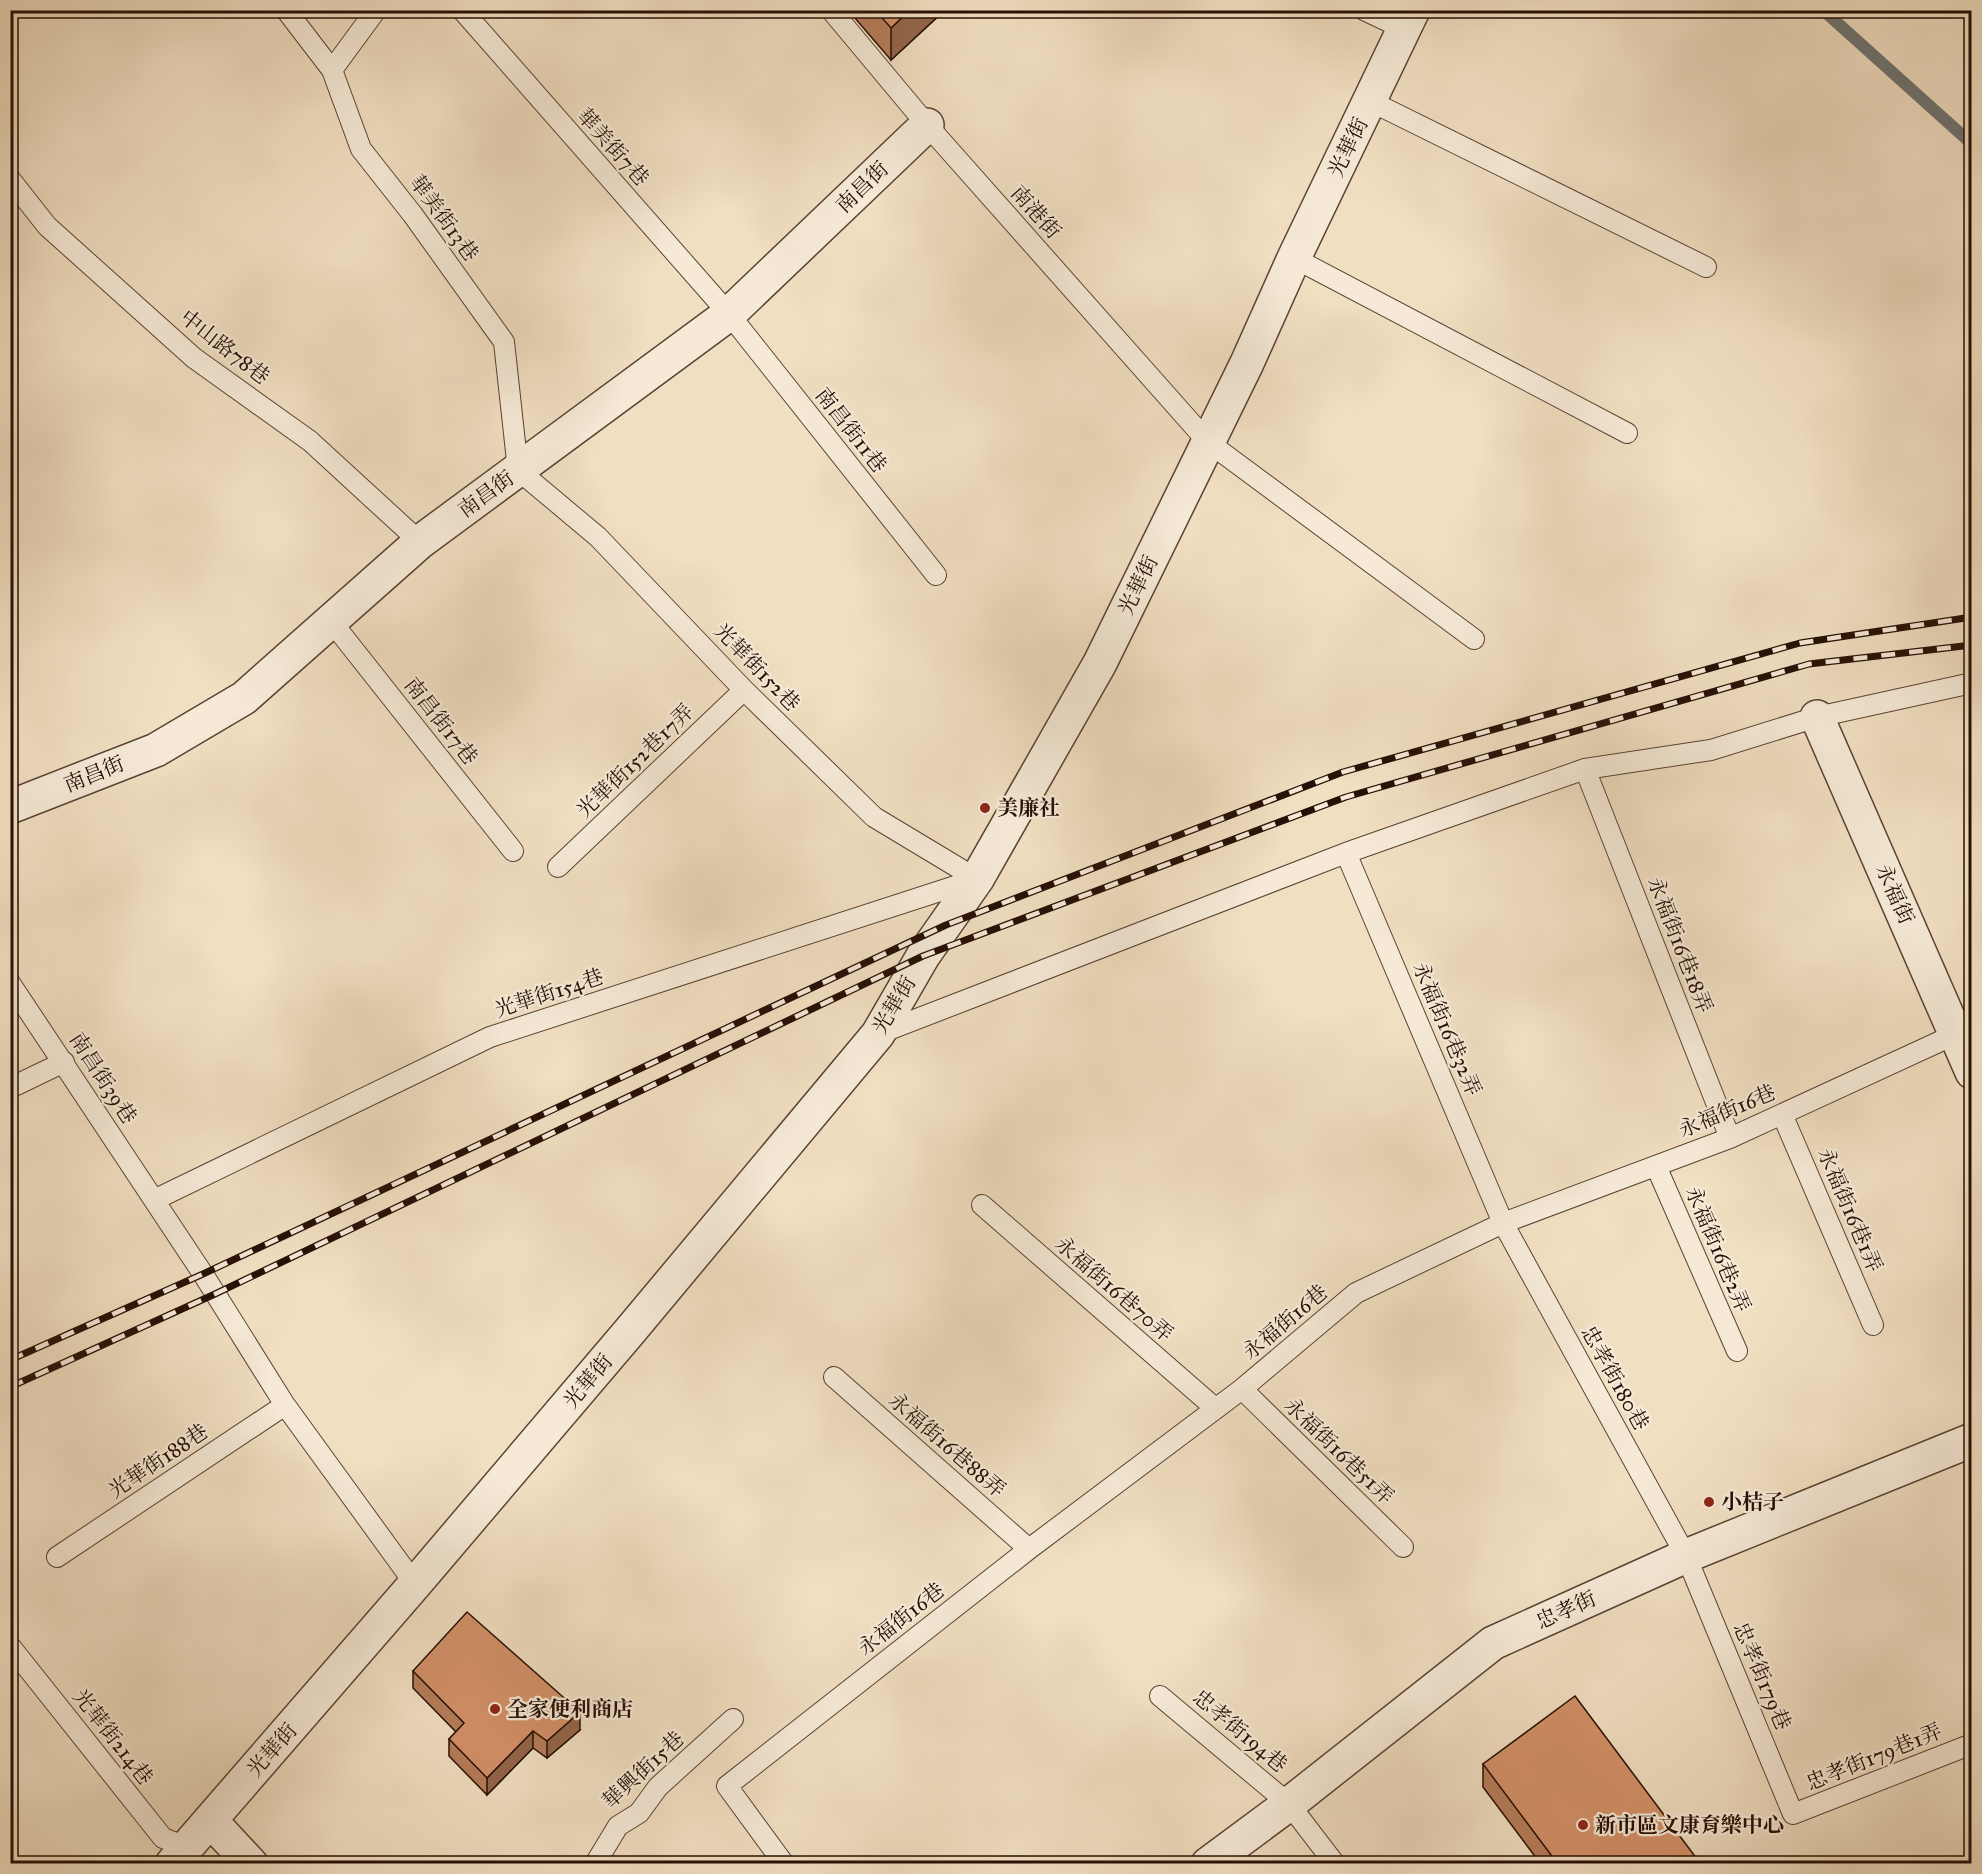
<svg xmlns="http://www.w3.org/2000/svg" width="1982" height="1874" viewBox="0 0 1982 1874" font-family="'IM FELL Great Primer','Noto Serif TC',serif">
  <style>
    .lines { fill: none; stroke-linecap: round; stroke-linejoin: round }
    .stream { stroke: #6f7674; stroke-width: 12 }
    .lane-casing { stroke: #594334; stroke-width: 22 }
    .street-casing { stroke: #594334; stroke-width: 36 }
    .lane { stroke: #f6ead7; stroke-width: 20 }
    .street { stroke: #f6ead7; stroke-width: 33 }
    .rail-casing { stroke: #260f05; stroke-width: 7 }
    .rail { stroke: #f6ead7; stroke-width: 4.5; stroke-dasharray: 14; stroke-linecap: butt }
    .wall { fill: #b57d5a; stroke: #260f05; stroke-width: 1.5 }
    .shaded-wall { fill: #94664a; stroke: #260f05; stroke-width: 1.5 }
    .building { fill: #d39169; stroke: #260f05; stroke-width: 1.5 }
    .poi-dot { fill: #8f2418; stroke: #f6ead7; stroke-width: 2 }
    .labels { text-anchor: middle; stroke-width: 4.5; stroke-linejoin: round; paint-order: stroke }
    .street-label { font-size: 21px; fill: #260f05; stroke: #f6ead7 }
    .poi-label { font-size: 21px; font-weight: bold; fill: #260f05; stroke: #f6ead7; text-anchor: start }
  </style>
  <rect width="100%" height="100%" fill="#f1dfc2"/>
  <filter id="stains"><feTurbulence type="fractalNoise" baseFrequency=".00333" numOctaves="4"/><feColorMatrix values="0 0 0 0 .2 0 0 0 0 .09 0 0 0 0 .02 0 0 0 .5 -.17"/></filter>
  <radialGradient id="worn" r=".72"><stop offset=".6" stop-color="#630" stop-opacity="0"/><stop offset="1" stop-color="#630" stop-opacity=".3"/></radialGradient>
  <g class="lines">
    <path class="stream" d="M 1823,10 L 1972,144"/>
    <defs>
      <path id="lane" d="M 286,10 L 332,70 L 361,149 L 413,215 L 504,342 L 518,470 L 598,537 L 744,690 L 874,817 L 977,879
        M 462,10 L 729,314 L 936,575
        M 831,10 L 927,125 L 1208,442 L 1474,639
        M 1364,10 L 1404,29
        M 332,70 L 376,10
        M 1370,101 L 1706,267
        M 10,179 L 47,226 L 194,358 L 310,441 L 420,542
        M 1294,258 L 1627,433
        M 331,621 L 513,851
        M 1585,769 L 1730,1138
        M 1346,853 L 1503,1223 L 1686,1556 L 1793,1814 L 1972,1744
        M 558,867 L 744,690
        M 10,983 L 203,1274 L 285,1405 L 415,1584
        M 878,1034 L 1346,853 L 1585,769 L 1711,750 L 1817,717 L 1972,683
        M 10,1088 L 64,1062
        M 1782,1114 L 1873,1325
        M 1656,1166 L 1737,1351
        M 154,1200 L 490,1037 L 977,879
        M 982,1205 L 1215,1408
        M 834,1377 L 1029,1549
        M 1242,1389 L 1403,1547
        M 57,1557 L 285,1405
        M 10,1646 L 163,1838 L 186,1847
        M 1160,1696 L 1289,1804 L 1335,1864
        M 595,1864 L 618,1826 L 639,1813 L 658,1787 L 733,1719
        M 784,1864 L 727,1786 L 1029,1549 L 1242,1389 L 1356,1293 L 1503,1223 L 1730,1138 L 1956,1034"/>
      <path id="street" d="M 1817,717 L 1972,1072
        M 10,807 L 156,750 L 244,698 L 420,542 L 729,314 L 927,125
        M 210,1820 L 251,1864
        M 172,1864 L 415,1584 L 630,1331 L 878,1034 L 923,956 L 977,879 L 1100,663 L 1247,363 L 1294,258 L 1413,10
        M 1208,1864 L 1289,1804 L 1493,1643 L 1686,1556 L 1972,1440"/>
    </defs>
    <use href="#lane" class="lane-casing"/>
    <use href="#street" class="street-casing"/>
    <use href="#lane" class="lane"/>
    <use href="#street" class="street"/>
    <defs>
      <path id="rail" d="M 10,1360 L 203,1274 L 946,925 L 1343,772 L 1800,643 L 1972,617
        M 10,1387 L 215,1294 L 923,956 L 1346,797 L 1809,664 L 1972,645"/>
    </defs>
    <use href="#rail" class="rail-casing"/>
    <use href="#rail" class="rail"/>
  </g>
  <path class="wall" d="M 848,10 L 945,10 L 891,60 Z
    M 413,1671 L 580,1730 L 547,1758 L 533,1748 L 487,1795 L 449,1756 L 449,1739 L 456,1732 L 413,1688 Z
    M 1483,1764 L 1700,1863 L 1540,1863 L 1483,1787 Z"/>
  <path class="shaded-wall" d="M 910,10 L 945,10 L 891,60 L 891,28 Z
    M 580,1712 L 580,1730 L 547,1758 L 547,1741 Z
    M 533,1731 L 533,1748 L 487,1795 L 487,1778 Z"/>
  <path class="building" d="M 875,10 L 910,10 L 891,28 Z
    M 467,1612 L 580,1712 L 547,1741 L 533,1731 L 487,1778 L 449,1739 L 464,1723 L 413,1671 Z
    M 1575,1696 L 1700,1863 L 1557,1863 L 1483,1764 Z"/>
  <g class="poi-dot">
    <circle cx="985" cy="808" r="6"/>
    <circle cx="1709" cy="1502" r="6"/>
    <circle cx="495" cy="1709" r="6"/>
    <circle cx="1583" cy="1825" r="6"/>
  </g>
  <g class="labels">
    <g class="street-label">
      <text transform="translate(613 147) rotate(48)" y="7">華美街7巷</text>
      <text transform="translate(1348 147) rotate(-64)" y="7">光華街</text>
      <text transform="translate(862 187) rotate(-44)" y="7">南昌街</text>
      <text transform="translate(1036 212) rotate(48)" y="7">南港街</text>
      <text transform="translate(444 218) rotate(54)" y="7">華美街13巷</text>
      <text transform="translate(225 347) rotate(38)" y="7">中山路78巷</text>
      <text transform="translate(851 430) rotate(52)" y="7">南昌街11巷</text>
      <text transform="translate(486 494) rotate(-36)" y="7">南昌街</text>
      <text transform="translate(1138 585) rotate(-64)" y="7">光華街</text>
      <text transform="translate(757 667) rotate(46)" y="7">光華街152巷</text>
      <text transform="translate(441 721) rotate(52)" y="7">南昌街17巷</text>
      <text transform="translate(635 761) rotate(-44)" y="7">光華街152巷17弄</text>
      <text transform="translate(94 774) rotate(-22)" y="7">南昌街</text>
      <text transform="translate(1895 894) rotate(66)" y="7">永福街</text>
      <text transform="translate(1680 945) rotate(69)" y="7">永福街16巷18弄</text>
      <text transform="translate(549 993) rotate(-18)" y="7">光華街154巷</text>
      <text transform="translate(894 1005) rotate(-59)" y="7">光華街</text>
      <text transform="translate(1447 1029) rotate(67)" y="7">永福街16巷32弄</text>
      <text transform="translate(103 1078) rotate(57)" y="7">南昌街39巷</text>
      <text transform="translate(1727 1111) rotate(-23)" y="7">永福街16巷</text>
      <text transform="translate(1850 1210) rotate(67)" y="7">永福街16巷1弄</text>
      <text transform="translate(1718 1249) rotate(67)" y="7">永福街16巷2弄</text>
      <text transform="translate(1114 1289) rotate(41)" y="7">永福街16巷70弄</text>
      <text transform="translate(1285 1322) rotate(-40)" y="7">永福街16巷</text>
      <text transform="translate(1615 1378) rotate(61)" y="7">忠孝街180巷</text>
      <text transform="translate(588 1381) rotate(-50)" y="7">光華街</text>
      <text transform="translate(947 1445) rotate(41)" y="7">永福街16巷88弄</text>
      <text transform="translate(1339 1451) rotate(44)" y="7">永福街16巷51弄</text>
      <text transform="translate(158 1461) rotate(-34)" y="7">光華街188巷</text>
      <text transform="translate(1566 1610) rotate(-24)" y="7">忠孝街</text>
      <text transform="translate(901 1619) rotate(-38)" y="7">永福街16巷</text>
      <text transform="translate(1762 1676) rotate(67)" y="7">忠孝街179巷</text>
      <text transform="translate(1240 1731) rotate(40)" y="7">忠孝街194巷</text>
      <text transform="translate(113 1737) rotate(52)" y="7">光華街214巷</text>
      <text transform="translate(272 1750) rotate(-49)" y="7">光華街</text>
      <text transform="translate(1874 1757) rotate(-22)" y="7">忠孝街179巷1弄</text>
      <text transform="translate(643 1770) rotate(-43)" y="7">華興街15巷</text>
    </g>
    <g class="poi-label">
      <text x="997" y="815">美廉社</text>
      <text x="1721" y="1509">小桔子</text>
      <text x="507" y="1716">全家便利商店</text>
      <text x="1595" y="1832">新市區文康育樂中心</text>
    </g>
  </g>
  <rect width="1982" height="1874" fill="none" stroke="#f1dfc2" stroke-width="36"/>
  <rect x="12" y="12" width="1958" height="1850" fill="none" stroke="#260f05" stroke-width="3"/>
  <rect x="18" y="18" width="1946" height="1838" fill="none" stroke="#260f05" stroke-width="1.5"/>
  <rect width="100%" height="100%" filter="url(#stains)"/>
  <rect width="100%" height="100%" fill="url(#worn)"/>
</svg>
